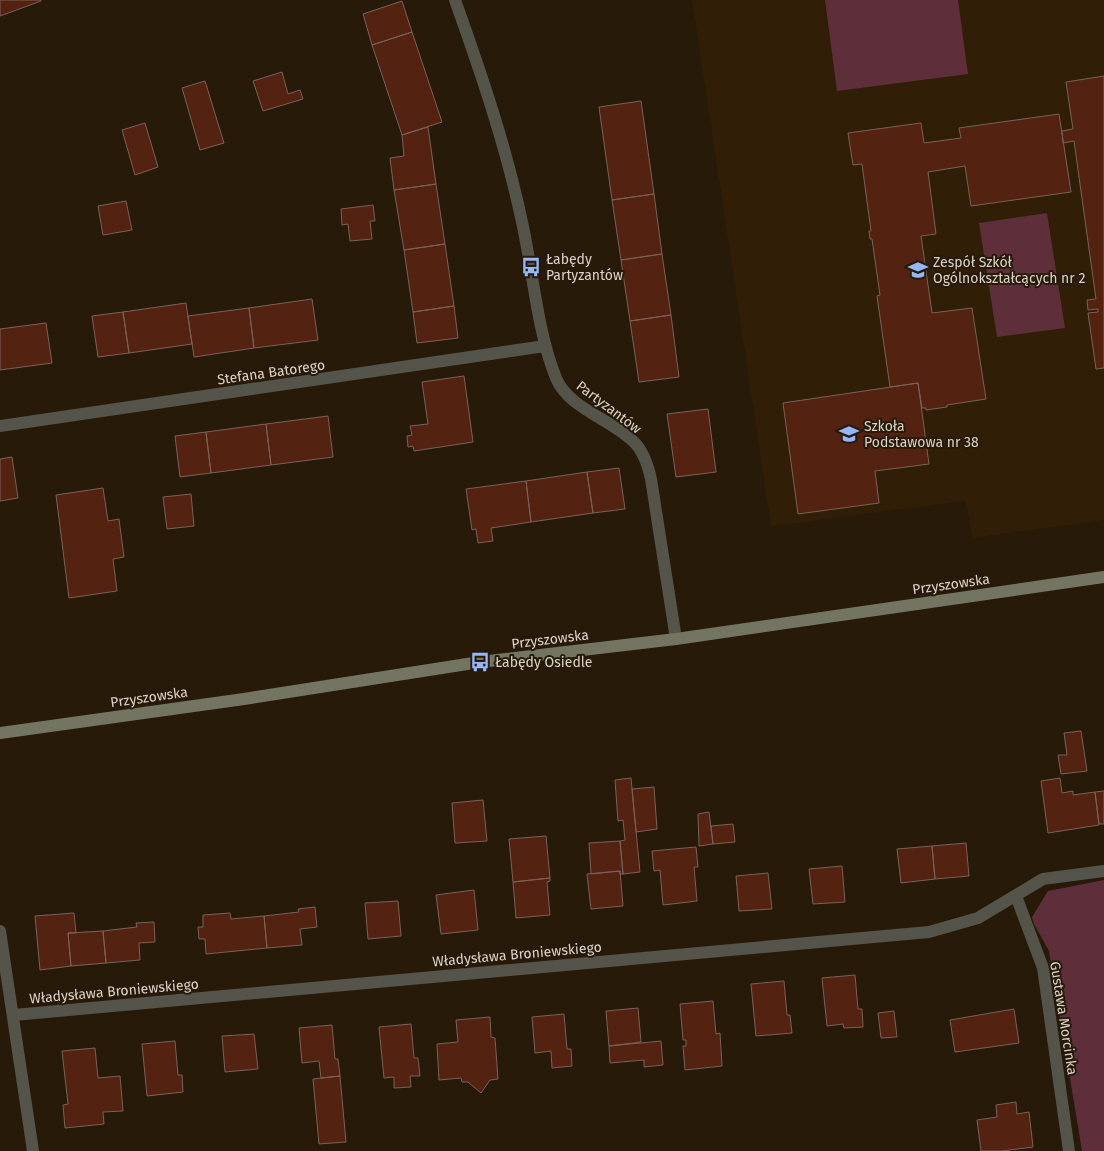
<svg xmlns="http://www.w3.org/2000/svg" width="1104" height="1151" viewBox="0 0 1104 1151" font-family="'Fira Sans',sans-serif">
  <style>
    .built { fill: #301f06 }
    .green { fill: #5e2f3a }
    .building { fill: #542211; stroke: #7b6159 }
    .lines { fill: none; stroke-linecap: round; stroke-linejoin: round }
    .street { stroke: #54544a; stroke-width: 12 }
    .secondary { stroke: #747463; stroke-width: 12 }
    .labels { text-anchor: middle; stroke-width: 4; stroke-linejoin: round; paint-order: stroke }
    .poi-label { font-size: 14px; fill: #dcd3c8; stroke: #271a08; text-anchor: start }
    .street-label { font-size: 14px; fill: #dcd3c8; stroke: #271a08 }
  </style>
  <rect width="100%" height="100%" fill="#271a08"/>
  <path class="built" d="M 692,0 L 1104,0 L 1104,520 L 972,538 L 966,501 L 771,526 Z"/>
  <path class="green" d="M 825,0 L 958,0 L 968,74 L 837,91 Z
    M 1047,213 L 1065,328 L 997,337 L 979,223 Z
    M 1104,880 L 1104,1151 L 1082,1151 L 1049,951 L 1034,924 L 1032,917 L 1048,891 Z"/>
  <path class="building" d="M 0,0 L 41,0 L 41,1 L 0,16 Z
    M 402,1 L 412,32 L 372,45 L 363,14 Z
    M 412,32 L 442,122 L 402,135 L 372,45 Z
    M 282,72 L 288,94 L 300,90 L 303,99 L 263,111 L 253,81 Z
    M 1104,76 L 1104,368 L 1096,369 L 1088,313 L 1098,312 L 1098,309 L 1088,310 L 1087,300 L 1096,299 L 1074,141 L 1063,143 L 1062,131 L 1073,129 L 1066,82 Z
    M 205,81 L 224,143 L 200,150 L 182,88 Z
    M 641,101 L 654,194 L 612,200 L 599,107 Z
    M 1059,114 L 1071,192 L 971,206 L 965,166 L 928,172 L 936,234 L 921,236 L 932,313 L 972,308 L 986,399 L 947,405 L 947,407 L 926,410 L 926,408 L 922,408 L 918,383 L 890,387 L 877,296 L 880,295 L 872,239 L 870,239 L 869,231 L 871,231 L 862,164 L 853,165 L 848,133 L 921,123 L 924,143 L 961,138 L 959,128 Z
    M 145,123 L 158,167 L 135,175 L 122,130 Z
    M 428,127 L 436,184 L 394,190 L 390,158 L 404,156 L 402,135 Z
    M 436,184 L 445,244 L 404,250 L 394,190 Z
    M 654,194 L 662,254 L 621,260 L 612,200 Z
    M 126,201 L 132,230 L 103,235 L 98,206 Z
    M 373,205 L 375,221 L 370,221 L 372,239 L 350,241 L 348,224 L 342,225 L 341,209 Z
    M 445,244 L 454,306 L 413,312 L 404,250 Z
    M 662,254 L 671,315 L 630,321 L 621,260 Z
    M 312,299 L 318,340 L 254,348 L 249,308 Z
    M 186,303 L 192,344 L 129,353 L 123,312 Z
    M 454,306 L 458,338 L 417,343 L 413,312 Z
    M 249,308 L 254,348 L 194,357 L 188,316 Z
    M 123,312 L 129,353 L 98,357 L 92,316 Z
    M 671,315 L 679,377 L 639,382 L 630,321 Z
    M 46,323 L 52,363 L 0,370 L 0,329 Z
    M 464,376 L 473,442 L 414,451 L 413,446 L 408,447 L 407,436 L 412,435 L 410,426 L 428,424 L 422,382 Z
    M 918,383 L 929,464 L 875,471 L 879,503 L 798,514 L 783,403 Z
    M 708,409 L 716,472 L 676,477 L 667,414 Z
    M 328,416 L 333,457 L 271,465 L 266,424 Z
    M 266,424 L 271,465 L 211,473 L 206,432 Z
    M 206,432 L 211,473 L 180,477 L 175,436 Z
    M 12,457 L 18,498 L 0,501 L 0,459 Z
    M 619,468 L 625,509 L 593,513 L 587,472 Z
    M 587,472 L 593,513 L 531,522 L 526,481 Z
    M 526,481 L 531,522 L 491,528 L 493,541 L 478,543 L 476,529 L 472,530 L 466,489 Z
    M 103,488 L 108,521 L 119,519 L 124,557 L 113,559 L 117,591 L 69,598 L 56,495 Z
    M 191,494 L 194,526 L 167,529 L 163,497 Z
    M 1081,731 L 1087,771 L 1061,774 L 1058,755 L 1067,755 L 1064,733 Z
    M 631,778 L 640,872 L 623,874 L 620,841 L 625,840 L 623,820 L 618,821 L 615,780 Z
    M 1060,778 L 1062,793 L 1073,791 L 1073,795 L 1095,792 L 1099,825 L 1048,833 L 1041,781 Z
    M 654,787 L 657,829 L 636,832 L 632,789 Z
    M 1104,791 L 1104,824 L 1099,824 L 1095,792 Z
    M 483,800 L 487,841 L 455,843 L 452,803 Z
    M 709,812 L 713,844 L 699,846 L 698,814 Z
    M 733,824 L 735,842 L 713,844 L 711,826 Z
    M 546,836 L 550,878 L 513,882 L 509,839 Z
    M 620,841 L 623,874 L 620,874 L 620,871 L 591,874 L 589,843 Z
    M 966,843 L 969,876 L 935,879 L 932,846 Z
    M 932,846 L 935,879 L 901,883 L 897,849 Z
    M 696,847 L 698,867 L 694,867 L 697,901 L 663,905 L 660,870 L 654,871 L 652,851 Z
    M 842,866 L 845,902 L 813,904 L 809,869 Z
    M 620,871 L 623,906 L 591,909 L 587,874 Z
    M 768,873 L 772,909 L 739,911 L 736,876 Z
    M 550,878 L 550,881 L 547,882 L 550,915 L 516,918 L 513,882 Z
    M 474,890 L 478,930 L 441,934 L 436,895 Z
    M 398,901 L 401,936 L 368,939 L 365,903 Z
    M 315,907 L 317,927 L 300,929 L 302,945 L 267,948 L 264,916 L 299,912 L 298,909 Z
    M 74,913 L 76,933 L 68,933 L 71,966 L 40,970 L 35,916 Z
    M 230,913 L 231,919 L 264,916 L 267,948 L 206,954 L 205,939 L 199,939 L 198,927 L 203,927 L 203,915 Z
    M 154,922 L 155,942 L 139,943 L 140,960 L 106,963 L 103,931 L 137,927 L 136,923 Z
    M 103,931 L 106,963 L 71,966 L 68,933 Z
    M 855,975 L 858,1009 L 862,1009 L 863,1027 L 844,1028 L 843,1024 L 827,1026 L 822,978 Z
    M 784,981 L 787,1015 L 790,1015 L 792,1033 L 756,1036 L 751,984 Z
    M 713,1001 L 716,1034 L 720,1033 L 722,1066 L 685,1070 L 683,1046 L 686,1046 L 686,1040 L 683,1040 L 680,1004 Z
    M 638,1008 L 641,1042 L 609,1046 L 606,1011 Z
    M 1014,1009 L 1019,1043 L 955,1052 L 950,1020 Z
    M 894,1011 L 897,1037 L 881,1038 L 878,1013 Z
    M 564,1014 L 567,1049 L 571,1049 L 572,1066 L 552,1068 L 551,1051 L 535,1053 L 532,1017 Z
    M 490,1017 L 491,1037 L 495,1038 L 498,1079 L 490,1080 L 481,1093 L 468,1082 L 462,1082 L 461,1078 L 439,1080 L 437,1044 L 458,1042 L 456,1020 Z
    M 411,1024 L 414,1058 L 418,1058 L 420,1076 L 410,1076 L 411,1087 L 394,1088 L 394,1077 L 384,1078 L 379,1027 Z
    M 332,1025 L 335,1059 L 338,1059 L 340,1076 L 321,1078 L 319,1061 L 302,1063 L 299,1028 Z
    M 254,1034 L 258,1069 L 225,1072 L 222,1036 Z
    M 175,1041 L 178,1075 L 182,1075 L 183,1092 L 147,1096 L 142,1044 Z
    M 661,1041 L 663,1065 L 644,1067 L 644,1060 L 610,1063 L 609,1046 Z
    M 95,1048 L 98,1078 L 120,1076 L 123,1111 L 103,1112 L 104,1124 L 65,1128 L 63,1105 L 68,1104 L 62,1051 Z
    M 340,1076 L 346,1142 L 319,1144 L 313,1079 Z
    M 1016,1102 L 1017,1114 L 1029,1112 L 1033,1147 L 1001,1151 L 981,1151 L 977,1120 L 997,1117 L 996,1105 Z"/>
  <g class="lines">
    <path class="street" d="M 455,0 C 481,73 506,146 522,222 C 533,271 537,331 556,378 C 568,408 611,419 634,442 C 644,452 648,465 651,479 L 676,639
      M 0,426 L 545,346
      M 1016,896 L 1043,968 L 1069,1151
      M 0,931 L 33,1151
      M 14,1015 L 929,932 L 978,918 L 1043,879 L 1104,871"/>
    <path class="secondary" d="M 0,733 L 244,699 L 480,662 L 676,639 L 1104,577"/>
  </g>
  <defs>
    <symbol id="bus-bare" viewBox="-9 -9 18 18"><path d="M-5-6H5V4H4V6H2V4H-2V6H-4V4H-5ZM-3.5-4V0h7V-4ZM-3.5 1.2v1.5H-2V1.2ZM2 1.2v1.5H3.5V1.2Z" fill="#94b7fd" stroke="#271a08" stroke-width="2.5" paint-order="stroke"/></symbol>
    <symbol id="school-bare" viewBox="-9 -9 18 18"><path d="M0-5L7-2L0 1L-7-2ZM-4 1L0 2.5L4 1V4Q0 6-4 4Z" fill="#94b7fd" stroke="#271a08" stroke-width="2.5" paint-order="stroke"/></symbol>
  </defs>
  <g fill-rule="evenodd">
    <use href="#bus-bare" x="517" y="253" width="28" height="28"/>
    <use href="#school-bare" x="904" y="256" width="28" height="28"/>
    <use href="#school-bare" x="835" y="420" width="28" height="28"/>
    <use href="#bus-bare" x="466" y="648" width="28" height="28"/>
  </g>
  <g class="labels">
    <g class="poi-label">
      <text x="546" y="264">Łabędy<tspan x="546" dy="16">Partyzantów</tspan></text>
      <text x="933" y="267">Zespół Szkół<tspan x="933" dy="16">Ogólnokształcących nr 2</tspan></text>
      <text x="864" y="431">Szkoła<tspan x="864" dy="16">Podstawowa nr 38</tspan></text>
      <text x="495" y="667">Łabędy Osiedle</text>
    </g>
    <g class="street-label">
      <text transform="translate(271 372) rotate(-8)" y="5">Stefana Batorego</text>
      <text transform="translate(609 407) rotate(37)" y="5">Partyzantów</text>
      <text transform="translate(951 584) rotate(-8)" y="5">Przyszowska</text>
      <text transform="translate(550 639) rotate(-7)" y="5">Przyszowska</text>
      <text transform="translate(149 697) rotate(-8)" y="5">Przyszowska</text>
      <text transform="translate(517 954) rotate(-5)" y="5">Władysława Broniewskiego</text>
      <text transform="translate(114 991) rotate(-5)" y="5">Władysława Broniewskiego</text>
      <text transform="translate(1064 1018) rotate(81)" y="5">Gustawa Morcinka</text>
    </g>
  </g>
</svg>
